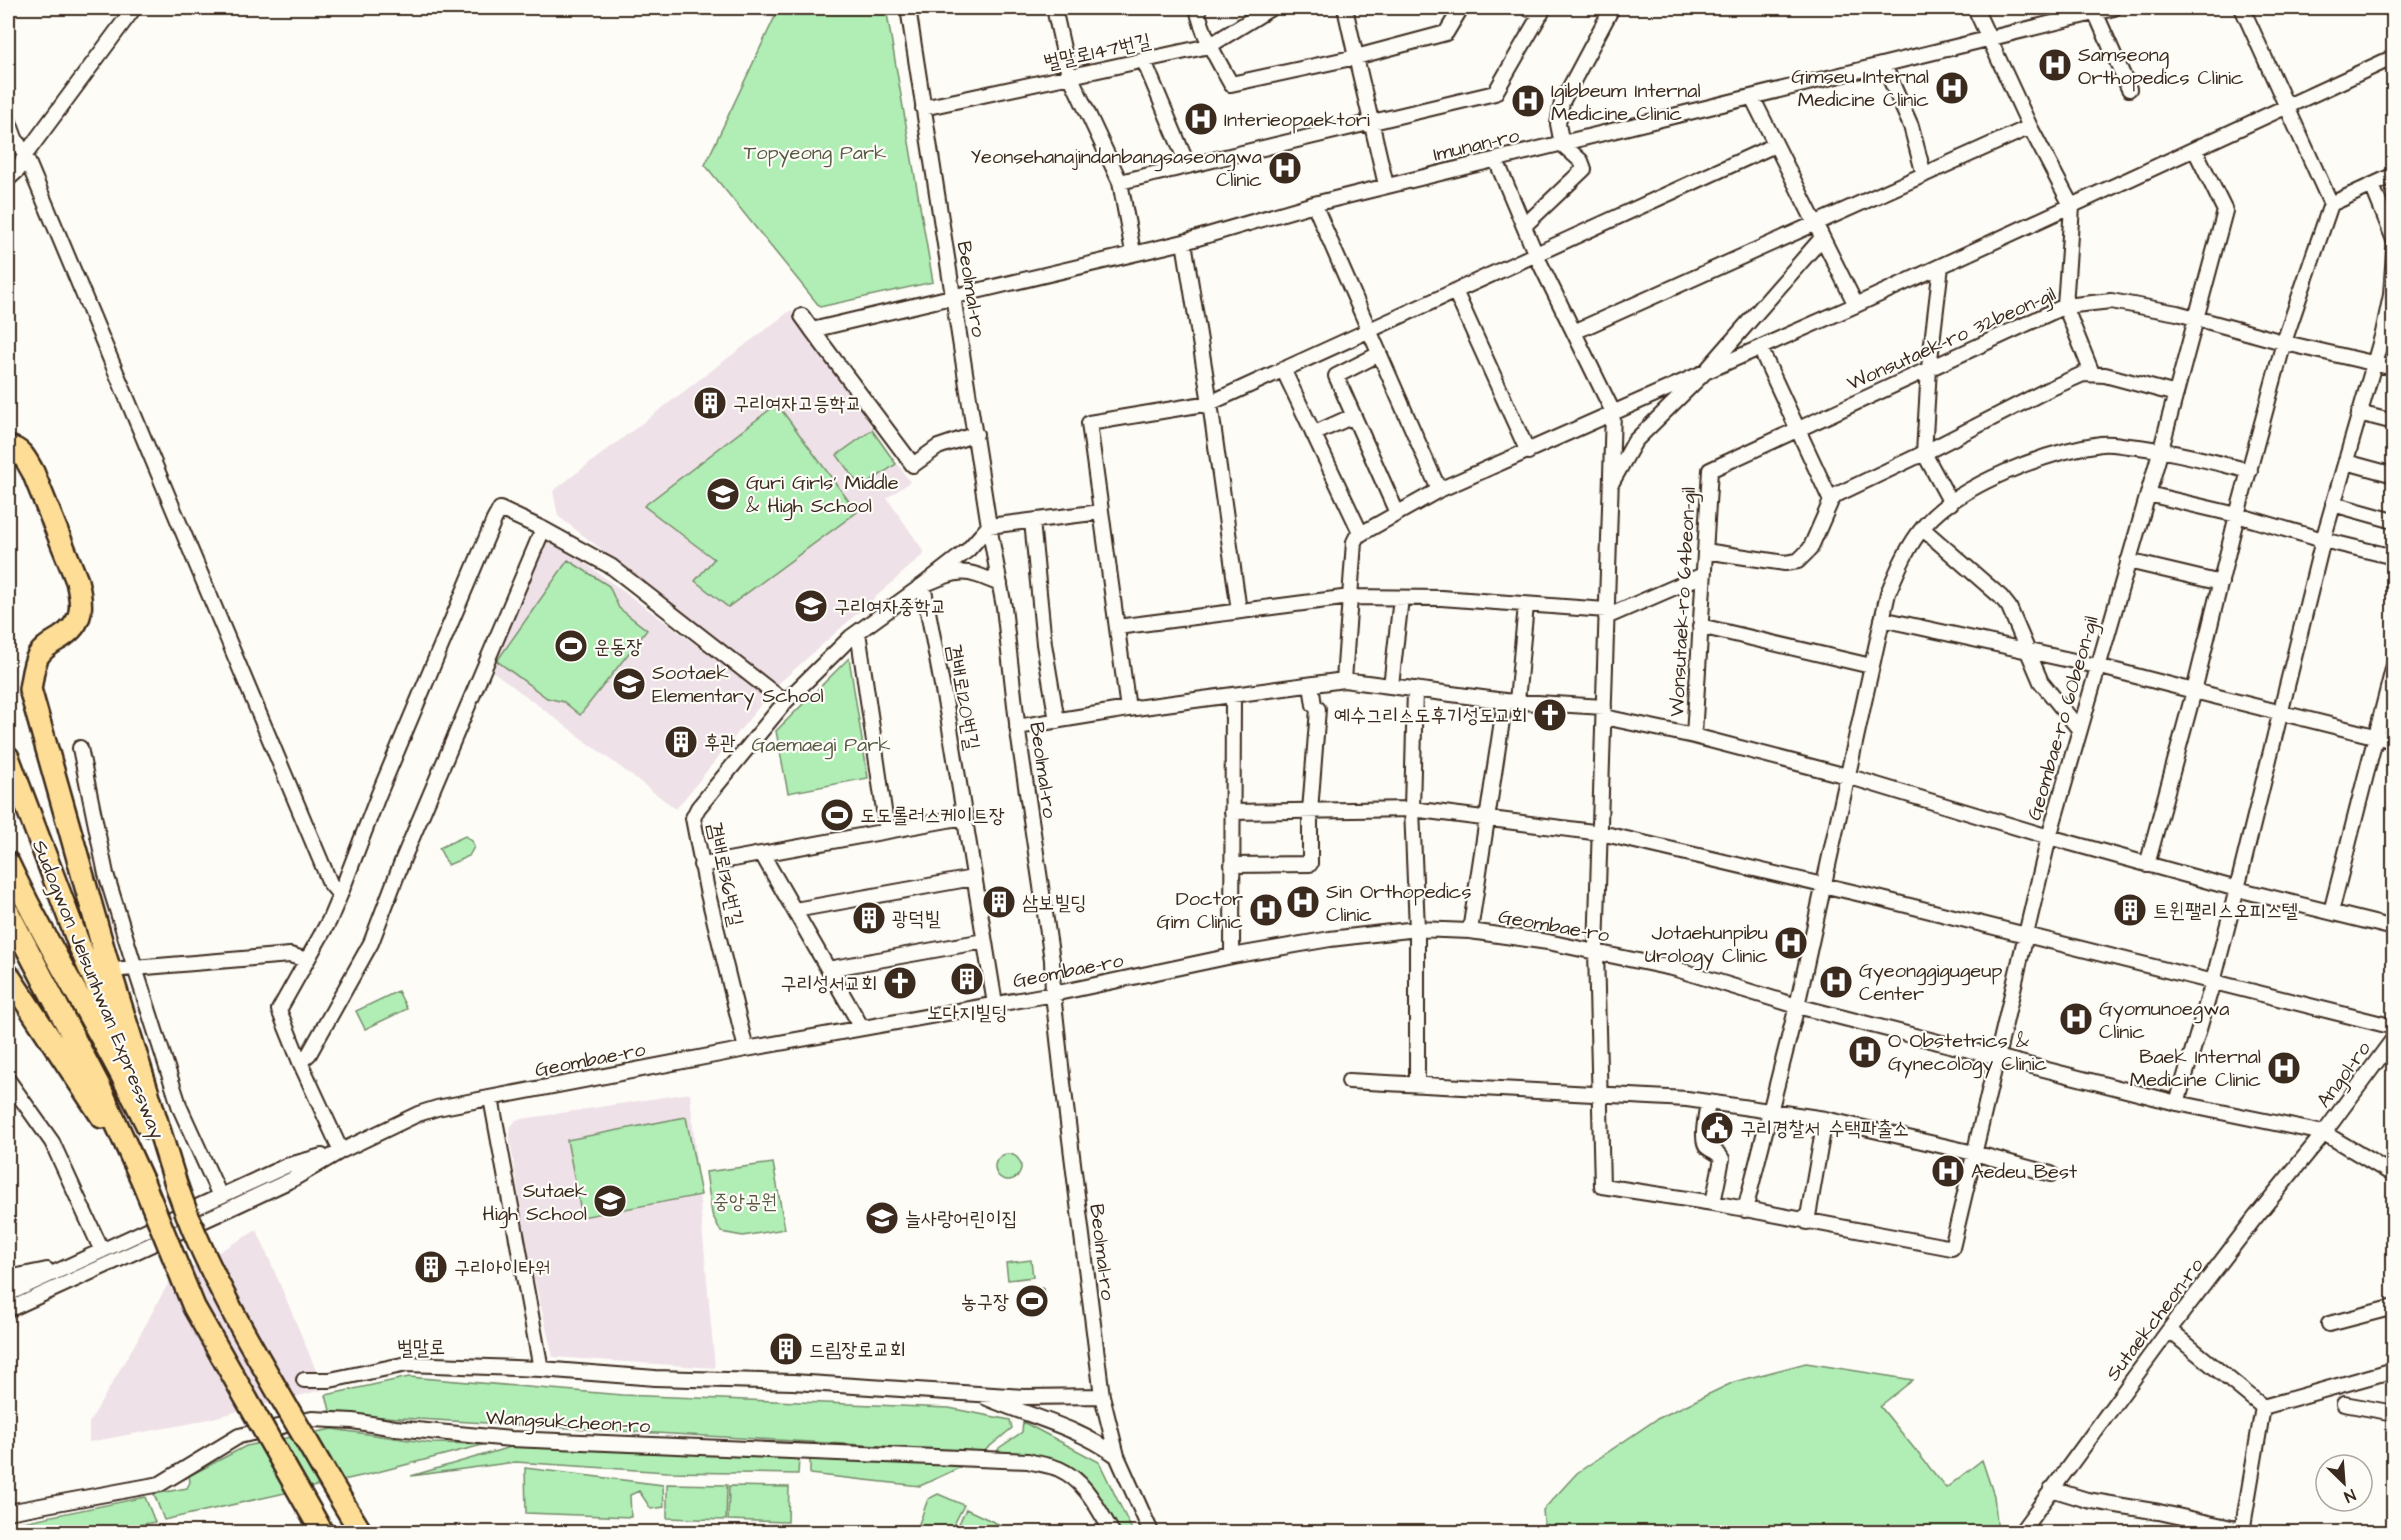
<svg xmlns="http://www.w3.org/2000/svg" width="2401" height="1540" viewBox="0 0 2401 1540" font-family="'Architects Daughter','Poor Story',sans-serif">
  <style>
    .built { fill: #efe1e8 }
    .green { fill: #b0eeb5; stroke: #768c6a; stroke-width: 1.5 }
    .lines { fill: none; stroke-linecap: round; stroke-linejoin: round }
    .minor-tunnel { stroke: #d6d2cc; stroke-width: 14; stroke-dasharray: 14 7; stroke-linecap: butt }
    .minor-casing { stroke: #3b2a1e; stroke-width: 18 }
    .highway-casing { stroke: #3b2a1e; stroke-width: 26 }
    .minor { stroke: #fdfcf7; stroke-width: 14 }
    .highway { stroke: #fede96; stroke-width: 21 }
    .highway-bridge-casing { stroke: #3b2a1e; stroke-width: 26; stroke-linecap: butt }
    .highway-bridge { stroke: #fede96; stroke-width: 21 }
    .labels { text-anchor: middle; stroke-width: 4.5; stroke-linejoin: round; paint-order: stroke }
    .street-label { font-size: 20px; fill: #3b2a1e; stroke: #fdfcf7 }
    .poi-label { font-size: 20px; fill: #3b2a1e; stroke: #fdfcf7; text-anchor: start }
    .park-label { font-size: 20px; fill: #585b44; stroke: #fdfcf7 }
  </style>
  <rect width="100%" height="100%" fill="#fdfcf7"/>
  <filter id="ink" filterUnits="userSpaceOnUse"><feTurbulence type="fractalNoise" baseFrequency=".0167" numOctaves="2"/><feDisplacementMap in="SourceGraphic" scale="12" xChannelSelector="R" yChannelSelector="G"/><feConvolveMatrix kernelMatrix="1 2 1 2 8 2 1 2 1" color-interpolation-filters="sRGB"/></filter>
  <g filter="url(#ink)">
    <path class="built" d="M 791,310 L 910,482 L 887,498 L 925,553 L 777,685 L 558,516 L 553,491 Z
      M 544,533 L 767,697 L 676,809 L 491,670 Z
      M 690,1093 L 715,1368 L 553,1357 L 530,1260 L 510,1141 L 510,1128 L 516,1120 Z
      M 257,1230 L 316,1370 L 322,1390 L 193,1423 L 89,1442 L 89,1423 L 136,1342 L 170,1280 Z"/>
    <path class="green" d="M 779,8 L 886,8 L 933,282 L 820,307 L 705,165 Z
      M 777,404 L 857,512 L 728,607 L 695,581 L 714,559 L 644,506 Z
      M 872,430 L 896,464 L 861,488 L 837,455 Z
      M 568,560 L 609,586 L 619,608 L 647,630 L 580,715 L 564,702 L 547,698 L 497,661 Z
      M 849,658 L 868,778 L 788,793 L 776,731 Z
      M 465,836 L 472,841 L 474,847 L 469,856 L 448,865 L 439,848 Z
      M 398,991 L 407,1009 L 365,1029 L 356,1011 Z
      M 686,1117 L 701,1195 L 582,1217 L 567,1140 Z
      M995 1167a13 13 0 1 1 26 0a13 13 0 1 1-26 0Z
      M 773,1163 L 785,1229 L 743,1236 L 721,1232 L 712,1214 L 706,1172 Z
      M 1031,1260 L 1033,1277 L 1008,1280 L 1006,1263 Z
      M 1043,1288 L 1046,1312 L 1022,1315 L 1019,1291 Z
      M 1806,1363 L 1913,1380 L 1880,1406 L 1946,1488 L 1982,1460 L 1994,1496 L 1998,1532 L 1733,1532 L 1729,1525 L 1681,1528 L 1661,1532 L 1545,1532 L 1543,1510 L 1577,1473 L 1657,1419 L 1734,1382 Z
      M 409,1377 L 622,1395 L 949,1408 L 1010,1420 L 1012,1428 L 983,1452 L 331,1414 L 326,1395 Z
      M 1023,1422 L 1099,1462 L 1133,1532 L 1120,1532 C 1082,1463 1079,1459 1000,1454 L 997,1452 L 999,1448 L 1022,1432 Z
      M 332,1429 L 430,1443 L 486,1444 L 370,1474 L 164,1520 L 154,1494 L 187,1488 L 190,1482 L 189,1476 L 246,1446 Z
      M 536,1444 L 799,1459 L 798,1474 L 667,1472 L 515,1462 L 411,1476 L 514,1446 Z
      M 810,1458 L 963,1466 L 920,1486 L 810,1474 Z
      M 525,1468 L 663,1485 L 664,1507 L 651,1509 L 639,1491 L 630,1495 L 631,1517 L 526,1513 Z
      M 667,1484 L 727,1485 L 726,1520 L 667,1518 Z
      M 729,1486 L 789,1487 L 788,1522 L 728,1520 Z
      M 938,1494 L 964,1505 L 950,1532 L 916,1532 L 928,1499 Z
      M 145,1497 L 155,1522 L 101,1532 L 8,1532 L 8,1525 Z
      M 966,1509 L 1015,1532 L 955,1532 Z"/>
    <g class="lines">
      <path class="minor-tunnel" d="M 8,975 L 71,972"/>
      <defs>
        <path id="minor" d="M 908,8 L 989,526 L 1004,607 L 1018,732 L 1052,960 L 1053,994 L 1062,1075 L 1102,1396 L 1117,1456 L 1151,1532
          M 1054,8 L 1068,71 L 1120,182 L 1133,252
          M 1197,8 C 1203,36 1217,59 1231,84 L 1356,57 L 1386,185
          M 1345,8 L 1356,57 L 1446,33 L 1461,8
          M 1527,8 L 1541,14
          M 1975,8 L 2030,127 L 2072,207 L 2065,306 L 2092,373
          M 2242,8 L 2331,204 L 2284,342 L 2237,515 L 2194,691 L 2394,741
          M 2095,12 L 2129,89
          M 1144,61 L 1188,166
          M 1884,65 L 1911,126 L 1924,175
          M 1752,97 L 1856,305
          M 923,108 L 1209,46 L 1271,8
          M 8,119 L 15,138 L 25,155 L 330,883 L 340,895 L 378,796 L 494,520 L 500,509 L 543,529
          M 1496,160 L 1536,255 L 1613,412 L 1596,951 L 1602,1186 L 1713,1203 L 1952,1248 L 2049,837 L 2161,449 L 2225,211 L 2195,150
          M 8,179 L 18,170 L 25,155 L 134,8
          M 1120,182 L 1495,93 L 1544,8
          M 2372,185 L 2394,240
          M 1314,204 L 1439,490 L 1357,536 L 1354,542 L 1344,680
          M 2331,204 L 2394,175
          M 1524,226 L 1584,169 L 1581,161 L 1562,144 L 1558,124 L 1562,102 L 1612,8
          M 1184,242 L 1210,403 L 1239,611
          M 2394,252 L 2391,295 L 2383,333 L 2323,540 L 2394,557
          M 1941,266 L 1929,368 L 1924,453 L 1951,503
          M 1455,291 L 1528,452
          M 802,316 L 812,330 L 1184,242 L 1314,204 L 2114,8
          M 812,330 L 913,465 L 938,447 L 976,434
          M 1574,332 L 2030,127
          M 1760,348 L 1831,501
          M 1379,354 L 1336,376 L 1397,513
          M 1283,369 L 1361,534
          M 2359,413 L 2394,422
          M 1313,434 L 1353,416
          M 2346,462 L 2394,475
          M 1612,482 L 1635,441 L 1705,372 L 1821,239
          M 1439,490 L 1856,305 L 2394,57
          M 2333,504 L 2394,521
          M 1032,521 L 1044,644 L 1057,721
          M 1923,529 L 2001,597 L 2009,607 L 2041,682 L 2079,729
          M 1705,551 L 1785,563 L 1798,561 L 1810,549 L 1831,501 L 1836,495 L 1924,453 L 2047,390 L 2083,374 L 2105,375 L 2176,394
          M 2128,561 L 2221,583
          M 1000,584 C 962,568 961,569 923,585 L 968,550 L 989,526 L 1101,512
          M 1606,617 L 1703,575
          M 1882,619 L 2097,666 L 2194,691 L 2147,865
          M 1700,626 L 1871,666
          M 1117,627 L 1350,597 L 1441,598 L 1606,610
          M 858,632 L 887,831
          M 1391,686 L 1401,598
          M 1415,689 L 1412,809 L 1417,929 L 1417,1084
          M 1517,701 L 1526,605
          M 1128,709 L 1089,423 L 1210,403 L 1775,145
          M 1604,717 L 1694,736 L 1847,776 L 2049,837 L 2237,889 L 2323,540 L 2237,515 L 2148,494
          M 1017,727 L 1128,709 L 1344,680 L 1505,701 L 1604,707
          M 1694,736 L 1710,470 L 2065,306 L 2111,301 L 2177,313 L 2290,344 L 2394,368
          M 80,748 L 106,874 L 135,968 L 180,1108 L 220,1196
          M 1232,812 L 1412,809 L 1601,833 L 1878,898 L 2394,1027
          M 762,854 L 862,1028
          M 701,865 L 964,817
          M 1232,865 L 1310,864 L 1310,811 L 1318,709 L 1314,705 L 1311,685
          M 795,910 L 973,878
          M 2331,912 L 2394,665
          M 1470,931 L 1505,701
          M 1232,956 L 1233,697
          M 122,969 L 290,955 L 307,960
          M 828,969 L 984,941
          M 746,1049 L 707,890 L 693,818 L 698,808 L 785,702 L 851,637 L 923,585 L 949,722 L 995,1004
          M 300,1062 L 279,1010 L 329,921 L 340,895
          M 8,1080 L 52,1142 L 102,1251
          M 1349,1081 L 1687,1099 L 1825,1119 L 1974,1153 L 2051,1174
          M 491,1098 L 541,1369
          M 1708,1102 C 1707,1111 1700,1141 1707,1147 C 1713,1152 1718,1151 1722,1159 L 1713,1203
          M 2177,1103 L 2213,982 L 2237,889 L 2394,928
          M 341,1151 L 300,1062 L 309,1054 L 371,943 L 403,859 L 543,529 L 612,567 L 785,702
          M 1745,1210 L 1797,1006 L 1888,593 C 1898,569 1908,545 1925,525 C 1960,484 2048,451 2101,444 C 2110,443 2120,445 2129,446 C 2170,450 2209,461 2250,471
          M 1807,1222 L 1825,1119
          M 8,1278 L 47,1270
          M 8,1294 L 286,1166 L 322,1156
          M 8,1310 L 231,1208 L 293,1179 L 341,1151 L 418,1114 L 437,1108 L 746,1049 L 1053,994 L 1232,956 L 1330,939 L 1417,929 L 1470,931 L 1548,942 L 1676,969 L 1797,1006 L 2177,1103 L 2324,1133 L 2394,1175
          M 2329,1324 L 2394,1307
          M 2169,1330 L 2263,1407 L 2242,1532
          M 304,1380 L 330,1380 L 407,1364 L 541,1369 L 655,1378 L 793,1382 L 1024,1397 L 1102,1396
          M 987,1398 C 1031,1417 1078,1427 1117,1456
          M 2344,1404 L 2394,1413
          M 2263,1407 L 2394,1370
          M 2051,1489 L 2087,1500 L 2159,1512 L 2250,1532
          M 8,1512 L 160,1484 L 239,1436 L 312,1419 L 353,1421 L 395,1428 L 511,1439 L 1028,1461 C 1038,1464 1050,1465 1059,1469 C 1086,1481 1098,1509 1112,1532
          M 2021,1532 L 2169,1330 L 2254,1219 L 2324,1133 L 2394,1038"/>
        <path id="highway" d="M 8,447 C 22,449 26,460 33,472 L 77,581 C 83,606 84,623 60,638 C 51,643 43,648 38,656 C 33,665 32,679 30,689 L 106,958 L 177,1187
          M 8,757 L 80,947 L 116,1030
          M 8,863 C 50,953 105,1037 148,1127
          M 8,912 L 99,1086 L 143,1182
          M 8,975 L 102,1117"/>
      </defs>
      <use href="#minor" class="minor-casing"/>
      <use href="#highway" class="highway-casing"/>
      <use href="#minor" class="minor"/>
      <use href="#highway" class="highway"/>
      <defs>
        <path id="highway-bridge" d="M 143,1182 L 194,1307 L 322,1532
          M 177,1187 C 204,1266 247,1339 289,1411 C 313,1451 336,1493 361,1532"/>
      </defs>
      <use href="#highway-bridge" class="highway-bridge-casing"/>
      <use href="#highway-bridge" class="highway-bridge"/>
    </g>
  </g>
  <defs>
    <symbol id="hospital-disc" viewBox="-11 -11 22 22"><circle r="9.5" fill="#3b2a1e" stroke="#fdfcf7"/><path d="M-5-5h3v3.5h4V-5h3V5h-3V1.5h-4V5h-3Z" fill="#fff"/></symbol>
    <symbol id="building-disc" viewBox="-11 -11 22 22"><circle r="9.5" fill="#3b2a1e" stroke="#fdfcf7"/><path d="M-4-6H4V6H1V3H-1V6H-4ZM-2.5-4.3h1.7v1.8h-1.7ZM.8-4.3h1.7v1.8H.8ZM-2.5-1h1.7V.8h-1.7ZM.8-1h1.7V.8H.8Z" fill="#fff"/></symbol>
    <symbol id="school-disc" viewBox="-11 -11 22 22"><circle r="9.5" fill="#3b2a1e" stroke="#fdfcf7"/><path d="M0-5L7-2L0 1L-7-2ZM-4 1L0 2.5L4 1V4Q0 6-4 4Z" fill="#fff"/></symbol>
    <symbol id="stadium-disc" viewBox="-11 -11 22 22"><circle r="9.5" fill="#3b2a1e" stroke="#fdfcf7"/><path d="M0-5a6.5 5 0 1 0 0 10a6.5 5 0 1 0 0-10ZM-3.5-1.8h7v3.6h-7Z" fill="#fff"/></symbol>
    <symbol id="church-disc" viewBox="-11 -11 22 22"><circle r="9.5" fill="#3b2a1e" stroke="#fdfcf7"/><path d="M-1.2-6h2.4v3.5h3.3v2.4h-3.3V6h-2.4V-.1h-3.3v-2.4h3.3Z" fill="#fff"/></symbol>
    <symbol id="civic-disc" viewBox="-11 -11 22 22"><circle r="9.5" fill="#3b2a1e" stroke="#fdfcf7"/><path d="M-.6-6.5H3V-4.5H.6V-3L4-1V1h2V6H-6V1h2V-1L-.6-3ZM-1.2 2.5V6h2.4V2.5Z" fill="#fff"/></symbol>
  </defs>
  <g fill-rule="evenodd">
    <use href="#hospital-disc" x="2036" y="46" width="38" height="38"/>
    <use href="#hospital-disc" x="1933" y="69" width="38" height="38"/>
    <use href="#hospital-disc" x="1509" y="82" width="38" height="38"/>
    <use href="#hospital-disc" x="1182" y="100" width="38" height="38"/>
    <use href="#hospital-disc" x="1266" y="149" width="38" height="38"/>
    <use href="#building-disc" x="691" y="384" width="38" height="38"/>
    <use href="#school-disc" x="704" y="475" width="38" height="38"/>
    <use href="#school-disc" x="792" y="587" width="38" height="38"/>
    <use href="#stadium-disc" x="552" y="627" width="38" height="38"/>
    <use href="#school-disc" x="610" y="665" width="38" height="38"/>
    <use href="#church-disc" x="1531" y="696" width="38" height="38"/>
    <use href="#building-disc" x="662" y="723" width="38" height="38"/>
    <use href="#stadium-disc" x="818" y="796" width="38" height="38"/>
    <use href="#building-disc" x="980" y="883" width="38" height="38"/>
    <use href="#hospital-disc" x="1284" y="883" width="38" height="38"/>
    <use href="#hospital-disc" x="1247" y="891" width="38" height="38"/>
    <use href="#building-disc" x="2111" y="891" width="38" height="38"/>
    <use href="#building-disc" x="850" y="899" width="38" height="38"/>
    <use href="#hospital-disc" x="1772" y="924" width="38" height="38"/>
    <use href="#building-disc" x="948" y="960" width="38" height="38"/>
    <use href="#hospital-disc" x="1817" y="963" width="38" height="38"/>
    <use href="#church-disc" x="881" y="964" width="38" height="38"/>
    <use href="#hospital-disc" x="2057" y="1000" width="38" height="38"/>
    <use href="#hospital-disc" x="1846" y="1033" width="38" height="38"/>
    <use href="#hospital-disc" x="2265" y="1049" width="38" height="38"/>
    <use href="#civic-disc" x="1698" y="1109" width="38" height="38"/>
    <use href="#hospital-disc" x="1929" y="1152" width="38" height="38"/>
    <use href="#school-disc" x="591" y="1182" width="38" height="38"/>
    <use href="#school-disc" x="863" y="1199" width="38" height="38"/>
    <use href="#building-disc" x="412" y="1248" width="38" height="38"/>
    <use href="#stadium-disc" x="1013" y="1282" width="38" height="38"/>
    <use href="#building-disc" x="767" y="1330" width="38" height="38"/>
  </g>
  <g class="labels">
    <g class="street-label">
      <text transform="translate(1097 51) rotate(-12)" y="7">벌말로147번길</text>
      <text transform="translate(1476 144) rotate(-13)" y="7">Imunan-ro</text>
      <text transform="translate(972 289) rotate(81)" y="7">Beolmal-ro</text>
      <text transform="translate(1951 338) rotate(-24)" y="7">Wonsutaek-ro 32beon-gil</text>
      <text transform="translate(1682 602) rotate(-87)" y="7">Wonsutaek-ro 64beon-gil</text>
      <text transform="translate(964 697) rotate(80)" y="7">겸배로120번길</text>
      <text transform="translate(2062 718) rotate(-74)" y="7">Geombae-ro 60beon-gil</text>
      <text transform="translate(1044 770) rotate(82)" y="7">Beolmal-ro</text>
      <text transform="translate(726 874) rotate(78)" y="7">겸배로136번길</text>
      <text transform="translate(1554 925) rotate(10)" y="7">Geombae-ro</text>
      <text transform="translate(1068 970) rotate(-11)" y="7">Geombae-ro</text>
      <text transform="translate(99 989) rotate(68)" y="7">Sudogwon Je1sunhwan Expressway</text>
      <text transform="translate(590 1059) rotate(-11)" y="7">Geombae-ro</text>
      <text transform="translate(2343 1074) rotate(-54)" y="7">Angol-ro</text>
      <text transform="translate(1103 1252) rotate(83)" y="7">Beolmal-ro</text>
      <text transform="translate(2154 1319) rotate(-53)" y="7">Sutaekcheon-ro</text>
      <text transform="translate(421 1347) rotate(-1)" y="7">벌말로</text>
      <text transform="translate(568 1421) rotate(3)" y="7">Wangsukcheon-ro</text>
    </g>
    <g class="poi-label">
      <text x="2078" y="61">Samseong<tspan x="2078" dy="23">Orthopedics Clinic</tspan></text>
      <text x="1929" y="83" text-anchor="end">Gimseu Internal<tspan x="1929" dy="23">Medicine Clinic</tspan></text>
      <text x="1551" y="97">Igibbeum Internal<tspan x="1551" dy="23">Medicine Clinic</tspan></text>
      <text x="1224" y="126">Interieopaektori</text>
      <text x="1262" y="163" text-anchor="end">Yeonsehanajindanbangsaseongwa<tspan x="1262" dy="23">Clinic</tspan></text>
      <text x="733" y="410">구리여자고등학교</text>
      <text x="746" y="489">Guri Girls' Middle<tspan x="746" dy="23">&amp; High School</tspan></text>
      <text x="834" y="613">구리여자중학교</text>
      <text x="594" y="653">운동장</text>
      <text x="652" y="679">Sootaek<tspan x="652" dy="23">Elementary School</tspan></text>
      <text x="1527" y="722" text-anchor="end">예수그리스도후기성도교회</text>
      <text x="704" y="749">후관</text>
      <text x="860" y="822">도도롤러스케이트장</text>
      <text x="1326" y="898">Sin Orthopedics<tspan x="1326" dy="23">Clinic</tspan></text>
      <text x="1243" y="905" text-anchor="end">Doctor<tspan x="1243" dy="23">Gim Clinic</tspan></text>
      <text x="1022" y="909">삼보빌딩</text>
      <text x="2153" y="917">트윈팰리스오피스텔</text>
      <text x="892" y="925">광덕빌</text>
      <text x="1768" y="939" text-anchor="end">Jotaehunpibu<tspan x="1768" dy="23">Urology Clinic</tspan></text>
      <text x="1859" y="977">Gyeonggigugeup<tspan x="1859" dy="23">Center</tspan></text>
      <text x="877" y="990" text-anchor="end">구리성서교회</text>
      <text x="2099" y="1015">Gyomunoegwa<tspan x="2099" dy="23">Clinic</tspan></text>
      <text x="967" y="1019" text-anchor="middle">노다지빌딩</text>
      <text x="1888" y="1047">O Obstetrics &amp;<tspan x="1888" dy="23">Gynecology Clinic</tspan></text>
      <text x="2261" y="1063" text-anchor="end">Baek Internal<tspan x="2261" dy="23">Medicine Clinic</tspan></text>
      <text x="1740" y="1135">구리경찰서 수택파출소</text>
      <text x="1971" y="1178">Aedeu Best</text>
      <text x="587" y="1197" text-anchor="end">Sutaek<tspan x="587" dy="23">High School</tspan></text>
      <text x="905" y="1225">늘사랑어린이집</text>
      <text x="454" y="1274">구리아이타워</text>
      <text x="1009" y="1308" text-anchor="end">농구장</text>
      <text x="809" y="1356">드림장로교회</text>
    </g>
    <g class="park-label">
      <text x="815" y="159">Topyeong Park</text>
      <text x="821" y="751">Gaemaegi Park</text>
      <text x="745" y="1208">중앙공원</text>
    </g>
  </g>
  <rect width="2401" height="1540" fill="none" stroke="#fdfcf7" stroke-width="30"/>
  <rect x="15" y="15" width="2371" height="1510" fill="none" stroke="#3b2a1e" stroke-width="2" filter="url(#ink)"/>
  <g transform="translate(2344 1483) rotate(155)"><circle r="28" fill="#fdfcf7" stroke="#afa8a0" stroke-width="1.5"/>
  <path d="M0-4.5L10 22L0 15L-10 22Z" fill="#3b2a1e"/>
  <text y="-9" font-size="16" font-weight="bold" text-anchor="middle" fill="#3b2a1e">N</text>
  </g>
</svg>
